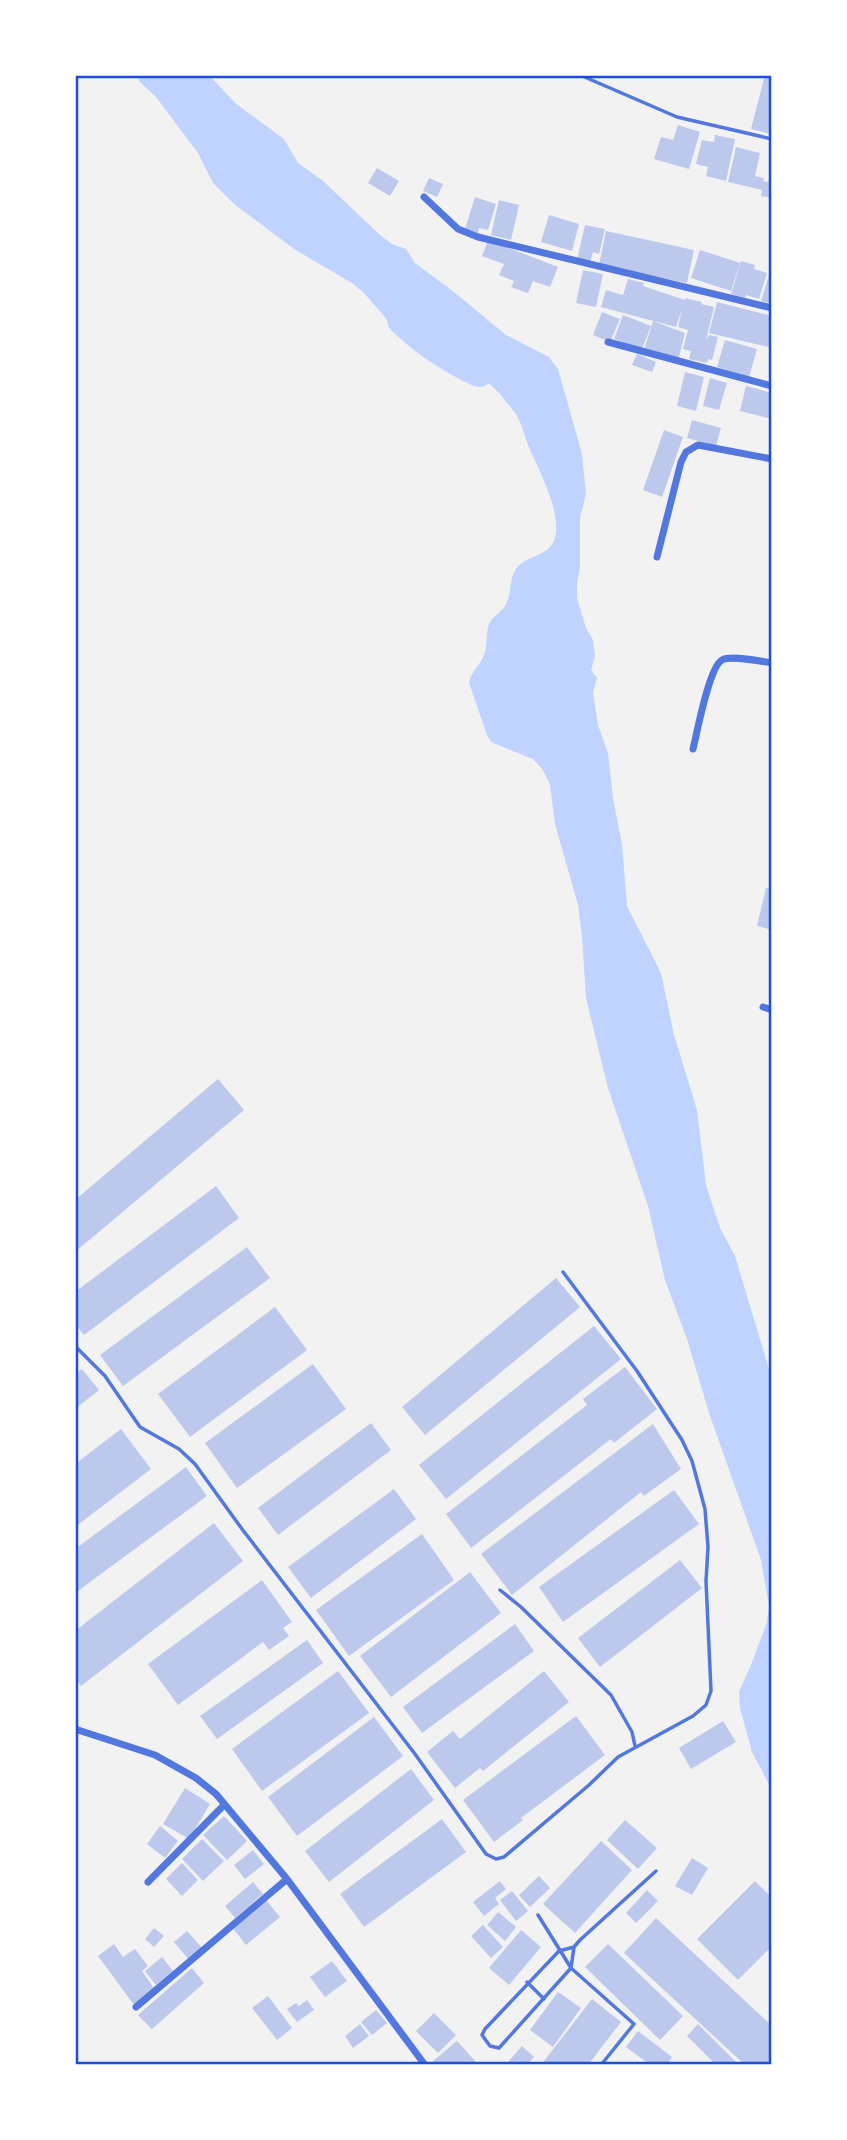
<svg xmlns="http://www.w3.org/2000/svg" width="847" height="2140" viewBox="0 0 847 2140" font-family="Raleway,sans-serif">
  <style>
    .water { fill: #bfd3fe }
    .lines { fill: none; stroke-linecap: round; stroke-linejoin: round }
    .river { stroke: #bfd3fe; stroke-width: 30 }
    .building { fill: #bdc9ec }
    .service { stroke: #5277de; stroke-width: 3.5 }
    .minor { stroke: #5277de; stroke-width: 7 }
    .neatline { fill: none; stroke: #1d4ed8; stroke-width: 2.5 }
  </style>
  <rect width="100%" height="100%" fill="#f2f2f2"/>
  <path class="water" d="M 136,75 L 209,75 L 235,103 L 284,139 L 298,163 L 323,181 L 379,234 L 392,244 L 406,249 L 415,263 L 454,292 L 506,335 L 549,357 L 558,369 L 582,454 L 586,494 L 580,518 L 580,568 L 577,583 L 577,598 L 586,628 L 593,640 L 595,656 L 591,670 L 597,678 L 593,693 L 598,725 L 608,753 L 613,798 L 622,844 L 627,906 L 661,973 L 674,1035 L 697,1110 L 706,1185 L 720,1228 L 735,1256 L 772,1379 L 772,1790 L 752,1752 L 740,1708 L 739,1692 L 751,1665 L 767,1622 L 769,1606 L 761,1560 L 709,1413 L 687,1339 L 665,1280 L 648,1206 L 608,1088 L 586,998 L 582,936 L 578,905 L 555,824 L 550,785 L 543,770 L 533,759 L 491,742 L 487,735 L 469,683 C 471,671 480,666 484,655 C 489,644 484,629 492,619 C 497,614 503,610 506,604 C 512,592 509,579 516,569 C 526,555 547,557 554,541 C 564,515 538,469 528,445 C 525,437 523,428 519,420 C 515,411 506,402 500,394 C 486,379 471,369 451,363 L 440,346 L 425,344 L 397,331 L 364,293 L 352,283 L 294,249 L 234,204 L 213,183 L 198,153 L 156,97 L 140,82 Z"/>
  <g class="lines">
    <path class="river" d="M 402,320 C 425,342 451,359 479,372"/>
  </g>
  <path class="building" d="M 765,75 L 772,75 L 771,134 L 751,129 Z
    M 678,125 L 700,132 L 689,169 L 654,159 L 661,137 L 673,140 Z
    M 715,135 L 735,139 L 726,181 L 706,176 L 708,167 L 696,164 L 702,140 L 714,142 Z
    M 736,147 L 760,153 L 755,176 L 764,178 L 763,181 L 768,182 L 772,168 L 772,198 L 761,196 L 762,190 L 728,182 Z
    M 377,168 L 399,181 L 390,196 L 368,183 Z
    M 429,178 L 443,184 L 437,197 L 423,191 Z
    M 475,197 L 496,204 L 488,230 L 479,228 L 478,233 L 465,229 Z
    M 499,200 L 519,205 L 511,240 L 491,235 Z
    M 549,215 L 579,224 L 572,251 L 541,242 Z
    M 585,225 L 605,229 L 599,254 L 593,252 L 590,263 L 577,260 Z
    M 606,231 L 694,250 L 687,283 L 599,265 Z
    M 488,240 L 558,267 L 550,287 L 533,281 L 528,293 L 511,287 L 514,281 L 499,275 L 504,264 L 482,256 Z
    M 700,250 L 740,263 L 731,291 L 691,278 Z
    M 741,261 L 755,265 L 754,269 L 767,273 L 759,299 L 746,295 L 745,298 L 731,294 Z
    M 772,266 L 772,304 L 761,301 Z
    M 583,270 L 603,274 L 596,307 L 576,303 Z
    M 628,279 L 644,283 L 643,286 L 685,300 L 685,298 L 702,302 L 701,304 L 714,307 L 706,340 L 709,335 L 718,337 L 712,360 L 708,359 L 707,363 L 689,359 L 691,351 L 683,349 L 688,330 L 678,327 L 682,309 L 676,327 L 601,307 L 606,290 L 623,295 Z
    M 717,302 L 772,316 L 772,348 L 709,333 Z
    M 602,312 L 620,319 L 610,342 L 593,335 Z
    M 623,315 L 651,326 L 642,349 L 614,339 Z
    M 653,321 L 685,333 L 678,361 L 644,350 Z
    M 725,340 L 757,349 L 749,377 L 717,367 Z
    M 637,354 L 656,362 L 652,372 L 632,365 Z
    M 685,372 L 704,377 L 696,411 L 677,406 Z
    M 710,378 L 727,383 L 719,410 L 703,406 Z
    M 746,386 L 772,393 L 772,419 L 740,411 Z
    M 692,420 L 721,428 L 716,446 L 687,438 Z
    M 664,430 L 683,437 L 662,497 L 643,490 Z
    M 766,888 L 772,889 L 772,930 L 757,926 Z
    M 218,1079 L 244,1110 L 75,1252 L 75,1200 Z
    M 216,1186 L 239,1218 L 84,1335 L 75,1324 L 75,1292 Z
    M 247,1247 L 270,1278 L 123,1386 L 100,1355 Z
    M 556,1278 L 580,1307 L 425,1435 L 402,1407 Z
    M 275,1307 L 307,1350 L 190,1437 L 158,1394 Z
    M 594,1326 L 621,1359 L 446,1499 L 419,1465 Z
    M 313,1364 L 346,1409 L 237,1488 L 205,1443 Z
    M 625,1367 L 657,1409 L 614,1443 L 611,1439 L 471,1548 L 446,1514 L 587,1405 L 583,1399 Z
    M 82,1369 L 99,1390 L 75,1409 L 75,1374 Z
    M 371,1423 L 391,1450 L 278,1535 L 258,1508 Z
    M 653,1424 L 681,1469 L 644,1496 L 641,1492 L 512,1595 L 481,1554 Z
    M 121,1429 L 151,1469 L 75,1527 L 75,1464 Z
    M 186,1467 L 207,1496 L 75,1593 L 75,1549 Z
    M 394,1489 L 416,1519 L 311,1598 L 288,1567 Z
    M 674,1490 L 699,1524 L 563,1622 L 539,1587 Z
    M 214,1523 L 243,1561 L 81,1686 L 75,1678 L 75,1631 Z
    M 422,1534 L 454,1580 L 349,1656 L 316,1610 Z
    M 680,1560 L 702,1588 L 600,1667 L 578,1638 Z
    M 470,1572 L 501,1613 L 391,1697 L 360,1656 Z
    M 262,1580 L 292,1622 L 283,1628 L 289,1636 L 269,1650 L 263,1642 L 178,1705 L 148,1664 Z
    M 515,1624 L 534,1651 L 422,1733 L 403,1707 Z
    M 307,1640 L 323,1663 L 217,1739 L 200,1716 Z
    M 338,1671 L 369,1713 L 262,1791 L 232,1749 Z
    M 544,1671 L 569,1702 L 483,1771 L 480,1768 L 455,1788 L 427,1752 L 453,1731 L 460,1739 Z
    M 576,1716 L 605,1755 L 521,1818 L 523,1820 L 494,1842 L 463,1800 Z
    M 374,1717 L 403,1756 L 297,1836 L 268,1797 Z
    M 723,1721 L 736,1742 L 691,1769 L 679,1748 Z
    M 411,1769 L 434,1800 L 329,1882 L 305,1851 Z
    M 185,1788 L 210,1804 L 189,1839 L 163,1824 Z
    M 224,1816 L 247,1841 L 227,1860 L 203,1835 Z
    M 442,1819 L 466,1852 L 364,1927 L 340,1894 Z
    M 625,1820 L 657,1848 L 638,1869 L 607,1840 Z
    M 160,1826 L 178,1841 L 165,1858 L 147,1844 Z
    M 202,1839 L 224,1861 L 203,1881 L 182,1859 Z
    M 601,1841 L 632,1870 L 575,1933 L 543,1904 Z
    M 253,1850 L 264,1864 L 245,1879 L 234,1865 Z
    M 692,1858 L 708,1868 L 692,1895 L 675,1886 Z
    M 182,1863 L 198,1880 L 182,1896 L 166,1879 Z
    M 539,1876 L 550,1888 L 530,1907 L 519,1895 Z
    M 500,1881 L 506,1889 L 495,1898 L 499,1904 L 484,1916 L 473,1902 Z
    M 755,1881 L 772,1898 L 772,1946 L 738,1980 L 697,1939 Z
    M 253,1882 L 263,1894 L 235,1918 L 225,1906 Z
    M 647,1890 L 658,1901 L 636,1923 L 626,1913 Z
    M 512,1891 L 528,1911 L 516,1921 L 500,1900 Z
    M 266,1900 L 280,1917 L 246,1945 L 232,1927 Z
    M 498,1912 L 516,1927 L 505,1941 L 487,1925 Z
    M 656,1918 L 772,2026 L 771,2065 L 745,2065 L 624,1953 Z
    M 483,1925 L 503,1947 L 491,1958 L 471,1936 Z
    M 154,1928 L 164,1936 L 154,1947 L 145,1939 Z
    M 521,1930 L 541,1947 L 509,1985 L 489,1968 Z
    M 187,1931 L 203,1949 L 189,1960 L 174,1942 Z
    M 114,1944 L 123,1957 L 135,1949 L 148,1966 L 142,1971 L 155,1990 L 134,2005 L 98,1956 Z
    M 608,1944 L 683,2016 L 660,2040 L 585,1967 Z
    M 162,1957 L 173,1971 L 156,1985 L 145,1971 Z
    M 332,1961 L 347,1981 L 325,1997 L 310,1977 Z
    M 192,1968 L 204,1983 L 152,2029 L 138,2015 Z
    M 558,1992 L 581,2008 L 553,2047 L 530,2030 Z
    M 268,1996 L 292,2028 L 277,2040 L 252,2008 Z
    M 592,1999 L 621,2022 L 588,2065 L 541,2065 Z
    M 307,2000 L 314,2010 L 297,2022 L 287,2009 L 296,2003 L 299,2006 Z
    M 376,2010 L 387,2023 L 372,2035 L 361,2022 Z
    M 434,2013 L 456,2035 L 438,2053 L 416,2031 Z
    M 360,2024 L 369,2036 L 353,2048 L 345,2036 Z
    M 698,2024 L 739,2065 L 716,2065 L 687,2036 Z
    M 638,2031 L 672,2057 L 667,2065 L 650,2065 L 626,2047 Z
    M 457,2041 L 476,2062 L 473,2065 L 437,2065 L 433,2061 Z
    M 522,2046 L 534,2057 L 527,2065 L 511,2065 L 508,2062 Z"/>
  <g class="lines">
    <path class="service" d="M 580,75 L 677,117 L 772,139
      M 75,1346 L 105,1376 L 140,1427 L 179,1449 L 195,1464 L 242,1529 L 415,1754 L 486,1854 L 496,1859 L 504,1857 L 589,1785 L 618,1757 L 693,1716 L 706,1705 L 711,1691 L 706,1581 L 708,1547 L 705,1509 L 692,1461 L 682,1440 L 637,1371 L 563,1272
      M 500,1590 L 521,1607 L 611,1695 L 632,1732 L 635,1746
      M 538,1915 L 571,1968 L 634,2024 L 601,2065
      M 574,1947 L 559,1951 L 485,2029 L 482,2035 L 490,2046 L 499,2048 L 571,1968 L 574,1947 L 580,1940 L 656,1871
      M 527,1982 L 544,1999"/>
    <path class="minor" d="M 424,197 L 458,229 L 478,237 L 772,308
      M 608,342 L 772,386
      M 657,557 L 681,462 L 686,452 L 698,445 L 772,459
      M 693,749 C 697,733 709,667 722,660 C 731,655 760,661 772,663
      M 763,1007 L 772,1010
      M 75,1729 L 155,1755 L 196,1778 L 216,1794 L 287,1879 L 425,2065
      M 148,1882 L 224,1805
      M 136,2007 L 287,1879"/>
  </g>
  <rect width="847" height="2140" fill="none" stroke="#ffffff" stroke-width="154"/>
  <rect x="77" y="77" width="693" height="1986" class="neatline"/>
</svg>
